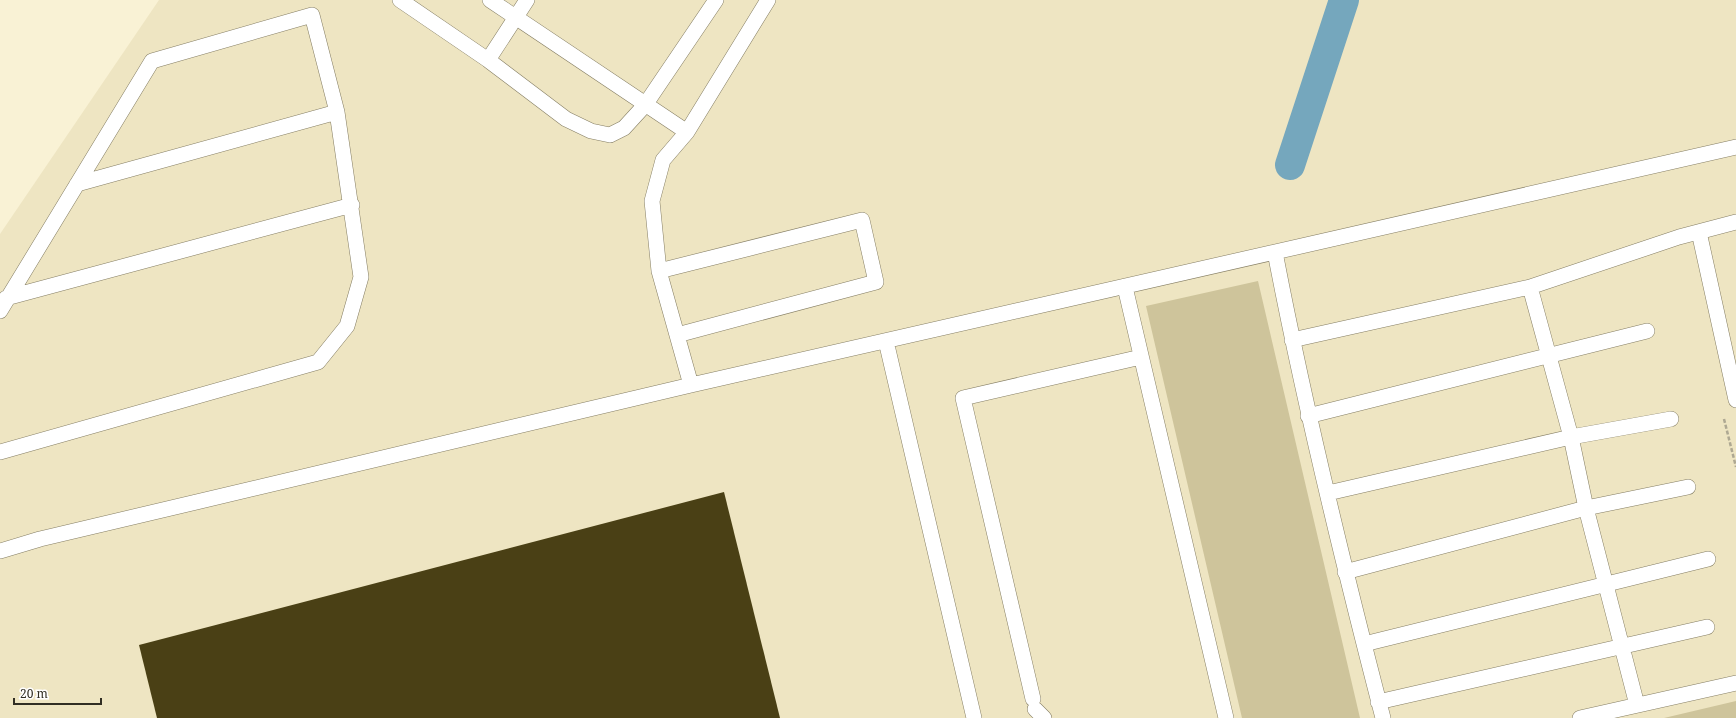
<svg xmlns="http://www.w3.org/2000/svg" width="1736" height="718" viewBox="0 0 1736 718" font-family="'Noto Serif',serif">
  <style>
    .built { fill: #eee5c2 }
    .green { fill: #cec49b }
    .lines { fill: none; stroke-linecap: round; stroke-linejoin: round }
    .canal { stroke: #75a7bd; stroke-width: 30 }
    .building { fill: #4a4015 }
    .lane-casing { stroke: #857e64; stroke-width: 16 }
    .path { stroke: #aea892; stroke-width: 2.5; stroke-dasharray: 4 2; stroke-linecap: butt }
    .lane { stroke: #fff; stroke-width: 15 }
  </style>
  <rect width="100%" height="100%" fill="#f9f2d5"/>
  <path class="built" d="M 159,0 L 1736,0 L 1736,718 L 0,718 L 0,234 Z"/>
  <path class="green" d="M 1258,281 L 1360,718 L 1242,718 L 1146,306 Z
    M 1736,701 L 1736,718 L 1664,718 Z"/>
  <g class="lines">
    <path class="canal" d="M 1290,165 L 1344,0"/>
  </g>
  <path class="building" d="M 724,492 L 780,718 L 157,718 L 139,645 Z"/>
  <g class="lines">
    <defs>
      <path id="lane" d="M 400,0 L 488,60 L 566,119 L 591,131 L 610,135 L 624,128 L 645,105 L 716,0
        M 490,0 L 687,132
        M 488,60 L 527,0
        M 77,184 L 337,112
        M 1699,232 L 1736,400
        M 1275,252 C 1305,409 1343,564 1383,718
        M 659,271 L 862,220 L 876,282 L 677,335
        M 1125,287 L 1226,718
        M 1530,287 L 1571,437 L 1586,508 L 1637,705
        M 6,298 L 352,205
        M 0,311 L 152,61 L 312,15 L 337,112 L 361,277 L 347,326 L 318,362 L 0,452
        M 1292,340 L 1530,287 L 1679,237 L 1736,222
        M 886,341 L 974,718
        M 691,385 L 659,271 L 652,201 L 663,160 L 687,132 L 768,0
        M 1308,416 L 1647,331
        M 1328,493 L 1571,437 L 1671,419
        M 0,551 L 40,539 L 691,385 L 1736,147
        M 1345,572 L 1586,508 L 1688,487
        M 1364,644 L 1708,559
        M 1033,699 L 963,398 L 1141,357
        M 1378,702 L 1707,627
        M 1035,709 L 1044,718
        M 1580,718 L 1736,683"/>
    </defs>
    <use href="#lane" class="lane-casing"/>
    <path class="path" d="M 1724,419 L 1736,467"/>
    <use href="#lane" class="lane"/>
  </g>
  <path d="M14 698v6h87v-6" fill="none" stroke="#312e23" stroke-width="2"/>
  <text x="20" y="698" font-size="12" fill="#312e23" stroke="#ffffff" stroke-width="3" paint-order="stroke">20 m</text>
</svg>
